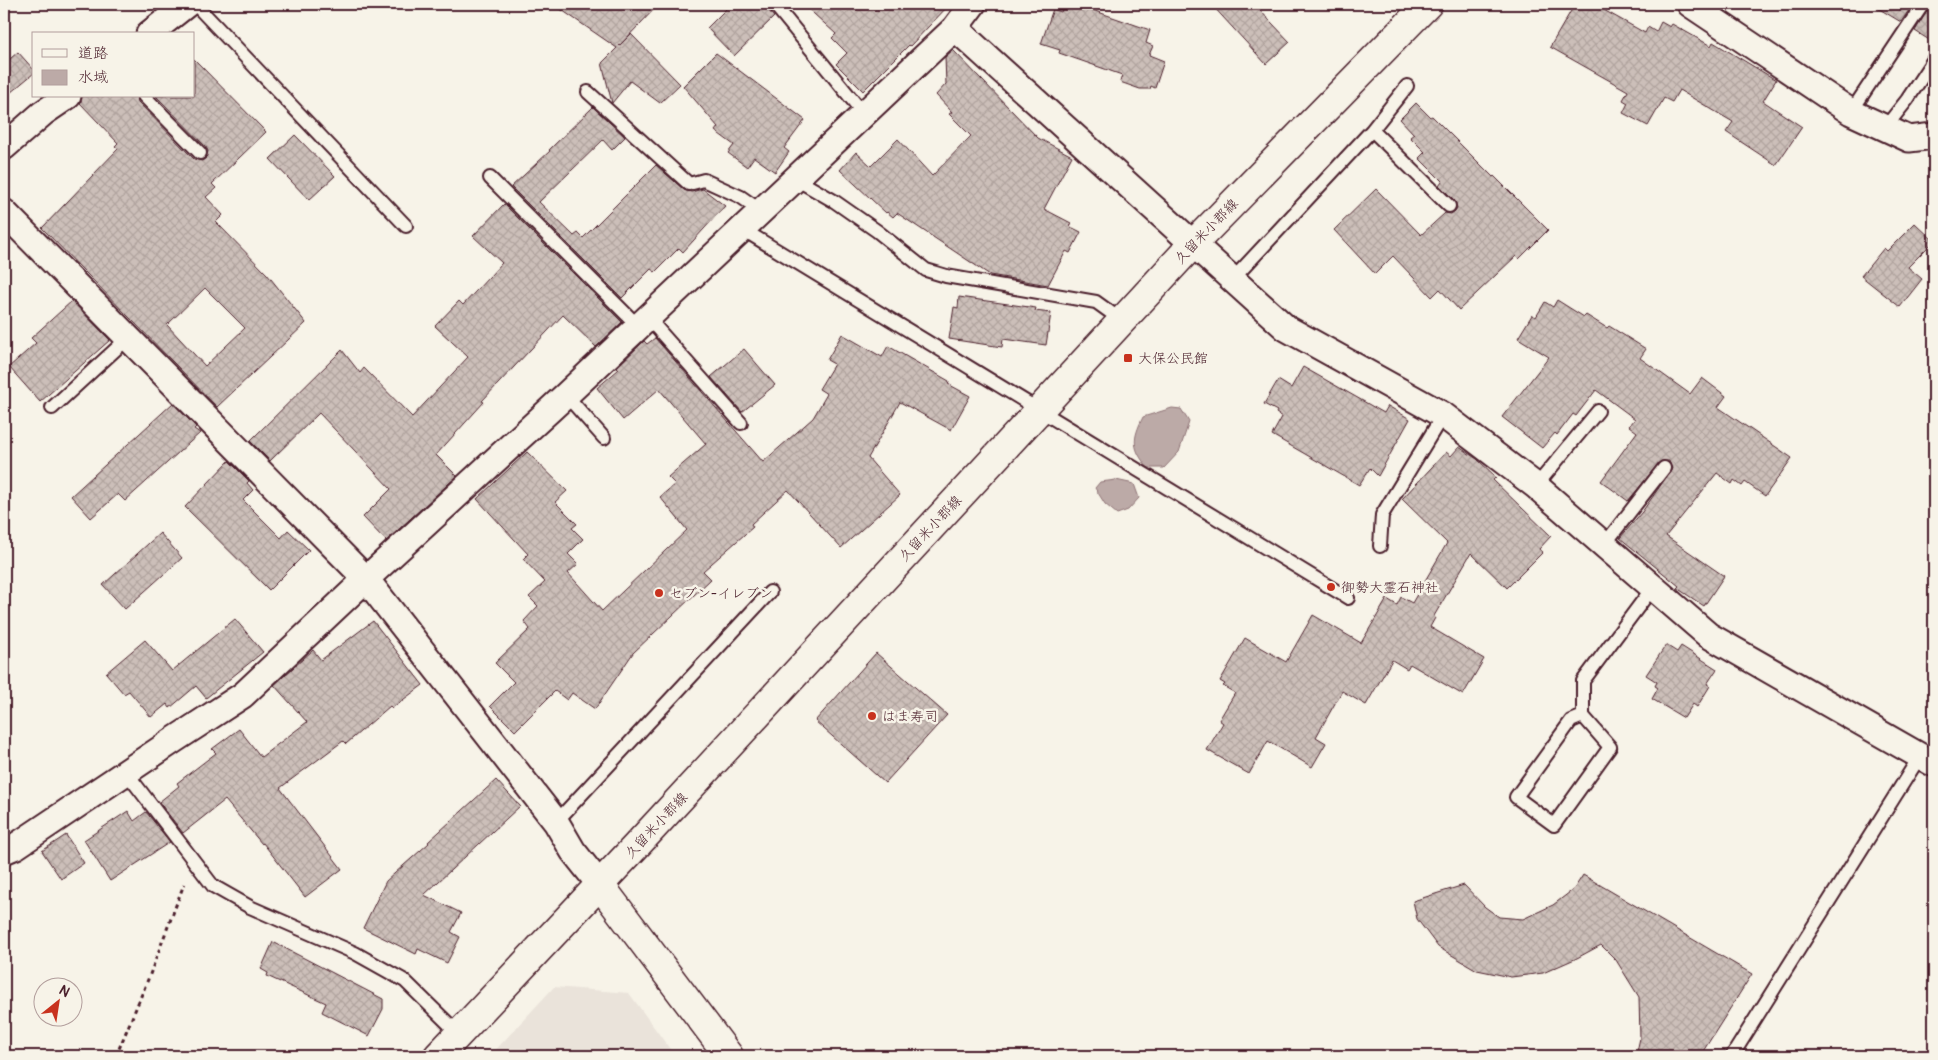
<svg xmlns="http://www.w3.org/2000/svg" width="1938" height="1060" viewBox="0 0 1938 1060" font-family="Pangolin,'Klee One',sans-serif">
  <style>
    .built { fill: #eae3da }
    .water { fill: #bcaaa7; stroke: #8e7275 }
    .building { fill: url(#building-cross-hatch); stroke: #4a1f2b; fill-rule: evenodd }
    .lines { fill: none; stroke-linecap: round; stroke-linejoin: round }
    .service-casing { stroke: #4a1f2b; stroke-width: 16 }
    .minor-casing { stroke: #4a1f2b; stroke-width: 29 }
    .tertiary-casing { stroke: #4a1f2b; stroke-width: 31 }
    .primary-casing { stroke: #4a1f2b; stroke-width: 31 }
    .path { stroke: #4a1f2b; stroke-width: 3; stroke-dasharray: 4 4; stroke-linecap: butt }
    .service { stroke: #f7f3e8; stroke-width: 12 }
    .minor { stroke: #f7f3e8; stroke-width: 25 }
    .tertiary { stroke: #f7f3e8; stroke-width: 28 }
    .primary { stroke: #f7f3e8; stroke-width: 28 }
    .poi-dot { fill: #c8321e; stroke: #f7f3e8; stroke-width: 2 }
    .labels { text-anchor: middle; stroke-width: 5; stroke-linejoin: round; paint-order: stroke }
    .street-label { font-size: 14px; fill: #4a1f2b; stroke: #f7f3e8 }
    .poi-label { font-size: 14px; fill: #4a1f2b; stroke: #f7f3e8; text-anchor: start }
  </style>
  <defs>
    <pattern id="building-cross-hatch" width="8" height="8" patternUnits="userSpaceOnUse" patternTransform="scale(1.25)"><rect width="8" height="8" fill="#ccbfb9"/><path d="M0 0l8 8M0 8l8-8" fill="none" stroke="#b1a49f"/></pattern>
  </defs>
  <rect width="100%" height="100%" fill="#f7f3e8"/>
  <filter id="ink" filterUnits="userSpaceOnUse"><feTurbulence type="fractalNoise" baseFrequency=".02" numOctaves="2"/><feDisplacementMap in="SourceGraphic" scale="10" xChannelSelector="R" yChannelSelector="G"/><feConvolveMatrix kernelMatrix="1 2 1 2 8 2 1 2 1" color-interpolation-filters="sRGB"/></filter>
  <g filter="url(#ink)">
    <path class="built" d="M 554,987 L 629,993 L 675,1056 L 490,1056 Z"/>
    <path class="water" d="M 1172,408 L 1181,409 L 1189,422 L 1179,452 L 1164,468 L 1148,468 C 1132,448 1132,440 1143,417 Z
      M 1116,480 L 1134,484 L 1139,498 L 1128,510 L 1117,514 L 1105,504 L 1095,488 L 1100,482 Z"/>
    <path class="building" d="M 553,4 L 659,4 L 619,46 L 631,34 L 680,84 L 660,103 L 630,81 L 612,103 L 602,63 L 617,48 Z
      M 731,4 L 766,4 L 767,9 L 774,17 L 734,56 L 707,28 Z
      M 803,4 L 950,4 L 910,46 L 909,45 L 863,91 L 836,64 L 847,53 L 832,38 L 836,34 Z
      M 1064,4 L 1075,4 L 1150,30 L 1146,43 L 1153,46 L 1149,55 L 1164,61 L 1155,88 L 1151,86 L 1150,89 L 1140,89 L 1120,82 L 1122,75 L 1059,53 L 1060,50 L 1041,44 L 1053,9 L 1061,12 Z
      M 1211,4 L 1254,4 L 1290,42 L 1266,64 Z
      M 1575,4 L 1593,4 L 1645,33 L 1648,27 L 1656,32 L 1661,22 L 1670,27 L 1672,24 L 1711,46 L 1713,42 L 1776,80 L 1763,101 L 1802,127 L 1776,165 L 1726,132 L 1733,122 L 1679,90 L 1672,102 L 1664,98 L 1648,126 L 1623,113 L 1628,103 L 1623,100 L 1628,91 L 1550,47 Z
      M 1871,4 L 1913,4 L 1901,22 Z
      M 1931,4 L 1934,4 L 1934,43 L 1915,31 Z
      M 953,50 L 1038,138 L 1072,156 L 1044,209 L 1071,223 L 1069,226 L 1081,232 L 1070,253 L 1066,251 L 1048,285 L 990,275 L 897,213 L 893,217 L 887,212 L 886,213 L 840,170 L 856,152 L 871,166 L 898,139 L 932,176 L 971,136 L 949,114 L 952,112 L 936,95 L 946,84 L 945,57 Z
      M 18,52 L 34,70 L 34,73 L 4,98 L 4,64 Z
      M 716,53 L 805,120 L 784,148 L 789,152 L 775,172 L 754,157 L 747,167 L 728,153 L 734,145 L 715,131 L 718,127 L 683,86 Z
      M 194,59 L 266,132 L 212,184 L 216,188 L 206,197 L 223,215 L 216,222 L 267,274 L 306,323 L 217,407 L 42,228 L 118,149 L 115,146 L 118,143 L 80,103 L 82,96 L 136,96 L 138,102 L 194,159 L 202,161 L 206,158 L 208,151 L 206,147 L 156,96 L 194,96 ZM 205,288 L 245,328 L 205,366 L 167,325 Z
      M 1416,103 L 1430,117 L 1432,116 L 1493,177 L 1494,176 L 1548,230 L 1519,259 L 1516,256 L 1459,310 L 1440,289 L 1432,297 L 1393,256 L 1375,274 L 1334,230 L 1376,189 L 1421,235 L 1445,213 L 1451,214 L 1455,211 L 1457,208 L 1455,201 L 1439,185 L 1442,181 L 1419,158 L 1425,152 L 1410,137 L 1414,134 L 1400,119 Z
      M 593,107 L 625,137 L 612,150 L 603,140 L 539,202 L 574,236 L 578,233 L 583,238 L 656,165 L 684,190 L 691,192 L 703,189 L 725,206 L 683,252 L 679,248 L 655,272 L 651,269 L 622,298 L 511,187 L 550,151 L 549,150 Z
      M 295,135 L 335,176 L 309,200 L 270,159 Z
      M 504,204 L 622,322 L 596,347 L 563,315 L 482,401 L 484,402 L 436,455 L 457,476 L 386,541 L 363,517 L 391,489 L 319,413 L 270,461 L 250,441 L 342,350 L 360,373 L 364,368 L 412,417 L 468,357 L 435,326 L 459,301 L 463,305 L 502,263 L 473,236 Z
      M 1915,223 L 1934,241 L 1908,267 L 1922,279 L 1900,307 L 1861,276 L 1884,248 L 1887,251 Z
      M 959,297 L 1036,308 L 1035,311 L 1051,313 L 1046,345 L 1003,339 L 1002,347 L 949,339 L 954,307 L 958,308 Z
      M 1557,300 L 1584,317 L 1586,315 L 1607,328 L 1609,326 L 1646,349 L 1640,358 L 1690,394 L 1702,378 L 1726,396 L 1718,407 L 1792,458 L 1765,496 L 1745,482 L 1742,486 L 1734,480 L 1732,484 L 1717,473 L 1666,536 L 1724,576 L 1704,606 L 1677,588 L 1679,586 L 1620,538 L 1642,512 L 1672,469 L 1669,461 L 1661,461 L 1628,501 L 1601,481 L 1637,432 L 1629,426 L 1635,419 L 1596,390 L 1576,416 L 1573,414 L 1557,435 L 1555,433 L 1542,448 L 1502,417 L 1549,357 L 1518,338 L 1532,315 L 1536,317 L 1545,302 L 1553,307 Z
      M 72,301 L 110,340 L 40,402 L 9,367 L 36,343 L 31,338 Z
      M 842,334 L 882,357 L 888,346 L 949,381 L 948,384 L 970,396 L 951,430 L 900,402 L 868,458 L 900,495 L 841,548 L 788,490 L 751,524 L 753,527 L 703,571 L 711,579 L 633,653 L 595,709 L 572,693 L 567,700 L 555,691 L 515,731 L 490,706 L 514,682 L 495,663 L 530,629 L 524,621 L 538,606 L 529,597 L 545,582 L 523,559 L 528,554 L 477,499 L 527,452 L 567,491 L 555,502 L 577,524 L 572,528 L 583,539 L 568,554 L 578,564 L 568,573 L 602,611 L 687,530 L 660,497 L 675,484 L 668,477 L 706,444 L 659,389 L 623,420 L 597,388 L 619,369 L 617,367 L 644,341 L 647,344 L 655,338 L 763,462 L 813,418 L 827,394 L 819,389 L 834,364 L 827,360 Z
      M 744,349 L 775,385 L 742,412 L 711,377 Z
      M 1303,367 L 1384,413 L 1388,406 L 1410,419 L 1378,476 L 1370,468 L 1359,485 L 1272,435 L 1282,417 L 1276,413 L 1277,411 L 1264,404 L 1278,380 L 1291,388 Z
      M 173,403 L 196,427 L 194,429 L 200,433 L 125,501 L 118,494 L 91,518 L 71,496 Z
      M 1459,447 L 1477,459 L 1496,477 L 1493,480 L 1551,536 L 1539,549 L 1543,552 L 1507,588 L 1471,553 L 1434,616 L 1435,618 L 1430,627 L 1484,659 L 1463,695 L 1410,664 L 1407,669 L 1392,660 L 1366,705 L 1342,691 L 1316,737 L 1326,743 L 1312,767 L 1268,741 L 1249,774 L 1207,750 L 1223,723 L 1219,720 L 1235,693 L 1223,686 L 1225,684 L 1220,681 L 1245,638 L 1286,662 L 1313,615 L 1361,643 L 1387,599 L 1397,605 L 1401,597 L 1412,603 L 1447,543 L 1402,499 L 1446,452 L 1451,456 Z
      M 229,461 L 249,481 L 247,483 L 253,490 L 243,500 L 281,538 L 288,530 L 309,550 L 269,590 L 185,507 Z
      M 160,533 L 182,558 L 125,609 L 103,585 Z
      M 235,619 L 263,652 L 206,698 L 196,686 L 170,708 L 167,704 L 151,717 L 129,691 L 124,694 L 106,673 L 145,640 L 172,671 Z
      M 373,621 L 423,685 L 392,708 L 390,706 L 346,744 L 343,741 L 280,788 L 342,869 L 305,897 L 263,843 L 262,844 L 225,800 L 183,833 L 159,802 L 179,786 L 177,783 L 216,753 L 212,749 L 239,729 L 261,757 L 307,722 L 274,685 L 313,650 L 321,660 Z
      M 1666,645 L 1677,652 L 1681,646 L 1717,669 L 1707,684 L 1710,686 L 1697,707 L 1693,704 L 1684,718 L 1652,699 L 1658,688 L 1655,686 L 1657,682 L 1646,675 Z
      M 876,653 L 947,715 L 885,783 L 815,721 Z
      M 496,780 L 520,806 L 424,895 L 461,913 L 451,932 L 460,937 L 447,963 L 418,949 L 416,954 L 363,928 L 386,881 L 429,843 L 428,842 Z
      M 128,811 L 134,821 L 146,812 L 170,842 L 110,881 L 84,840 Z
      M 66,835 L 84,863 L 61,879 L 42,851 Z
      M 1583,875 L 1752,974 L 1700,1056 L 1636,1056 L 1640,1038 L 1639,997 L 1616,960 L 1601,945 L 1577,958 L 1543,973 L 1511,977 L 1477,970 L 1438,947 L 1417,919 L 1413,901 L 1464,885 L 1485,907 L 1499,917 L 1523,919 L 1553,905 L 1574,889 Z
      M 273,942 L 383,999 L 383,1009 L 369,1036 L 322,1012 L 326,1003 L 267,976 L 268,973 L 261,969 Z"/>
    <g class="lines">
      <defs>
        <path id="service" d="M 195,4 L 406,226
          M 774,4 L 864,114
          M 588,92 L 689,184 L 704,180 L 741,197 L 761,211
          M 144,96 L 200,153
          M 1851,112 L 1923,4
          M 1884,129 L 1907,100 L 1934,59
          M 1372,130 L 1407,86
          M 490,178 L 639,327
          M 796,179 L 834,201 L 877,231 L 926,270 L 946,276 L 1096,302 L 1121,320
          M 742,229 L 1348,598
          M 1232,280 L 1372,130 L 1449,206
          M 648,318 L 741,423
          M 566,395 L 604,438
          M 52,408 L 128,338
          M 1536,486 L 1598,411
          M 1604,545 L 1664,468
          M 1380,546 L 1382,515 L 1443,415
          M 1583,716 L 1571,721 L 1516,797 L 1554,825 L 1610,747 L 1583,716 L 1583,681 L 1653,587
          M 126,772 L 213,886 L 250,907 L 355,953 L 405,981 L 459,1034
          M 556,822 L 770,592
          M 1732,1056 L 1920,756"/>
        <path id="minor" d="M 1690,4 L 1851,112 L 1909,139 L 1934,136
          M 955,28 L 1286,328 L 1443,415 L 1536,486 L 1708,635 L 1934,764
          M 149,34 L 187,4
          M 4,147 L 43,113 L 68,96
          M 4,212 L 366,579 L 556,822 L 573,851 L 600,885
          M 4,851 L 16,846 L 174,740 L 243,695 L 366,579 L 566,395 L 864,114 L 955,28 L 973,4"/>
        <path id="tertiary" d="M 600,885 L 729,1056"/>
        <path id="primary" d="M 438,1056 L 637,845 L 1192,245 L 1428,4"/>
      </defs>
      <use href="#service" class="service-casing"/>
      <use href="#minor" class="minor-casing"/>
      <use href="#tertiary" class="tertiary-casing"/>
      <use href="#primary" class="primary-casing"/>
      <path class="path" d="M 116,1056 L 149,977 L 184,884"/>
      <use href="#service" class="service"/>
      <use href="#minor" class="minor"/>
      <use href="#tertiary" class="tertiary"/>
      <use href="#primary" class="primary"/>
    </g>
  </g>
  <g class="poi-dot">
    <rect x="1123" y="353" width="10" height="10" rx="2.5"/>
    <circle cx="1331" cy="587" r="5"/>
    <circle cx="659" cy="593" r="5"/>
    <circle cx="872" cy="716" r="5"/>
  </g>
  <g class="labels">
    <g class="street-label">
      <text transform="translate(1206 231) rotate(-46)" y="5">久留米小郡線</text>
      <text transform="translate(930 528) rotate(-47)" y="5">久留米小郡線</text>
      <text transform="translate(656 825) rotate(-47)" y="5">久留米小郡線</text>
    </g>
    <g class="poi-label">
      <text x="1138" y="363">大保公民館</text>
      <text x="1341" y="592">御勢大霊石神社</text>
      <text x="669" y="598">セブン-イレブン</text>
      <text x="882" y="721">はま寿司</text>
    </g>
  </g>
  <rect width="1938" height="1060" fill="none" stroke="#f7f3e8" stroke-width="20"/>
  <rect x="10" y="10" width="1918" height="1040" fill="none" stroke="#4a1f2b" stroke-width="2" filter="url(#ink)"/>
  <rect x="32" y="32" width="162" height="65" fill="#f7f3e8" stroke="#b29e9c"/>
  <rect x="42" y="49" width="25" height="8" fill="#f7f3e8" stroke="#b29e9c"/>
  <text x="78" y="58" font-size="15" fill="#4a1f2b">道路</text>
  <rect x="42" y="70" width="25" height="15" fill="#bcaaa7" stroke="#b29e9c"/>
  <text x="78" y="82" font-size="15" fill="#4a1f2b">水域</text>
  <g transform="translate(58 1002) rotate(30)"><circle r="24" fill="#f7f3e8" stroke="#b29e9c"/>
  <path d="M0-4L9 19L0 12L-9 19Z" fill="#c8321e"/>
  <text y="-8" font-size="14" font-weight="bold" text-anchor="middle" fill="#4a1f2b">N</text>
  </g>
</svg>
